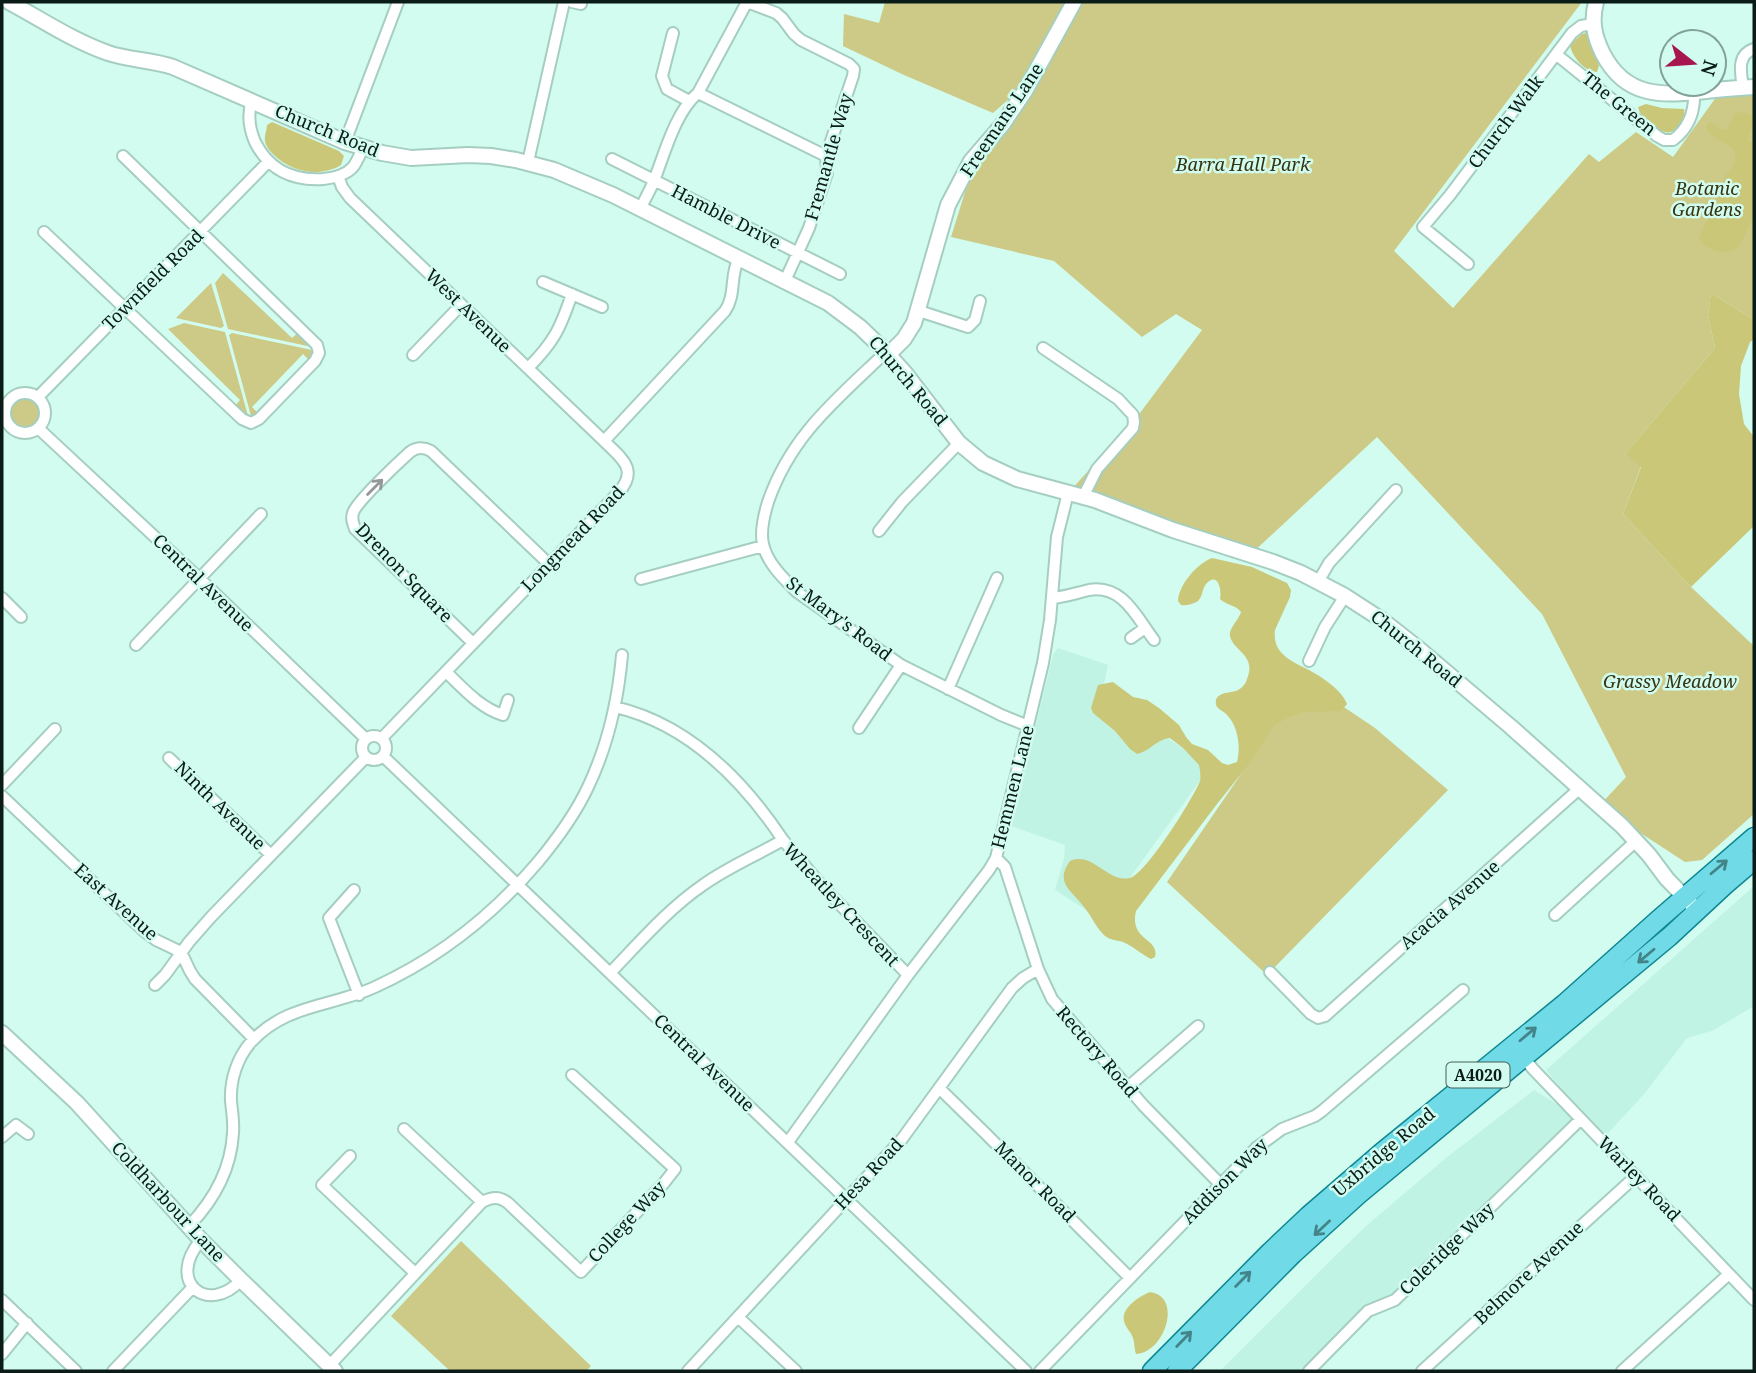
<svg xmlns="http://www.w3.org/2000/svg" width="1756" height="1373" viewBox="0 0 1756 1373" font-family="'Noto Serif',serif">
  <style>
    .built { fill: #c0f3e3 }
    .green { fill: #ccca86 }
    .forest { fill: #cac778 }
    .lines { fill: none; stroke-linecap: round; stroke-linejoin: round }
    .minor-casing { stroke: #a5cec1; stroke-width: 14 }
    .tertiary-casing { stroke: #a5cec1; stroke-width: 18 }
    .primary-casing { stroke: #0e8792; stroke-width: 21 }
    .minor { stroke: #fff; stroke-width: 10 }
    .tertiary { stroke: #fff; stroke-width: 14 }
    .primary { stroke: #70dae6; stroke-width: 18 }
    .oneway { stroke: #919897 }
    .oneway2 { stroke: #438489 }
    .labels { text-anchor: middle; stroke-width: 5; stroke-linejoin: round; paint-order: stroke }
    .shield { fill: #d2fcef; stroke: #475e58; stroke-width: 2 }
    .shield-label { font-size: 16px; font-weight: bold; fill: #0b1b17 }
    .street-label { font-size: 18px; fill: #0b1b17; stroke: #d2fcef }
    .park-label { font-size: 18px; font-style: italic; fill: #363411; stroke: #d2fcef }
  </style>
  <rect width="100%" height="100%" fill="#d2fcef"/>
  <path class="built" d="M 1058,648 L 1108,665 L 1102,693 L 1210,767 L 1100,919 L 1055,890 L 1064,859 L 1065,845 L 1011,826 L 1053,655 Z
    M 1754,886 L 1754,1006 L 1712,1031 L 1687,1038 L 1644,1094 L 1602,1140 L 1546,1070 Z
    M 1534,1090 L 1581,1119 L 1395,1300 L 1368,1311 L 1306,1371 L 1220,1371 L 1332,1259 L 1366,1226 L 1446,1158 Z"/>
  <path class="green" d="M 885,2 L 1066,2 L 1044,47 L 1010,98 L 993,113 L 904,75 L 843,46 L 844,14 L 879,23 Z
    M 1081,2 L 1582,2 L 1394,251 L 1453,308 L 1589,154 L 1599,162 L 1636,132 L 1673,157 L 1717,96 L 1754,94 L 1754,320 L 1711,293 L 1708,315 L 1715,348 L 1625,454 L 1641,466 L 1623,514 L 1691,587 L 1754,646 L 1754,814 L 1702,860 L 1685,862 L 1599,806 L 1626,777 L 1542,614 L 1377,437 L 1250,555 L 1068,493 L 1134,421 L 1202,330 L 1176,314 L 1142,337 L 1054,261 L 951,237 L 974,163 Z
    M 223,273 L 292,338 L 299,332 L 312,347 L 228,329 L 215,283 Z
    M 211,283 L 224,326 L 221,328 L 176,318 Z
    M 184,323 L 225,332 L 248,416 L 235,406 L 240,400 L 168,329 Z
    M 232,333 L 312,350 L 311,358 L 309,360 L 303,354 L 252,407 L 258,413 L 251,416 L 229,335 Z
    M11 413a14 14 0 1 1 28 0a14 14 0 1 1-28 0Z
    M 1305,681 L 1375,728 L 1448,790 L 1267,975 L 1167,882 Z
    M 461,1241 L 591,1366 L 586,1371 L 450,1371 L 391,1316 Z"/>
  <path class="forest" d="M 1586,33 L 1589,36 L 1599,66 L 1597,72 C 1585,72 1572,57 1570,45 L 1582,34 Z
    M 1646,104 L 1662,108 L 1684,109 C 1685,115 1684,119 1680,125 C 1670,137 1662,133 1652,124 C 1645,118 1640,116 1638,107 Z
    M 1736,112 L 1749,114 L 1754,119 L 1748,139 L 1749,142 L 1754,141 L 1754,216 L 1739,247 L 1732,251 L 1718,252 L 1703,245 L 1699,238 L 1704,225 L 1710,217 L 1711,202 L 1726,191 L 1724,179 C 1731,167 1740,164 1733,149 C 1724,141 1710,139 1706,127 L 1708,123 L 1712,123 L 1722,130 L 1727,129 Z
    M 272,122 L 339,151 L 344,156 L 341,165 C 320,178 291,172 274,155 C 270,151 266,147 265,141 C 264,136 267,130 267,125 Z
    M 1711,293 L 1754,320 L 1754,339 L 1750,342 L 1741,366 L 1739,394 L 1744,424 L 1754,437 L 1754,526 L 1691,587 L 1623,514 L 1641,467 L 1625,454 L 1715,348 L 1708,315 Z
    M 1212,558 L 1252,567 L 1287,583 L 1291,590 L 1290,597 L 1275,630 C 1272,654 1292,661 1309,670 C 1322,677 1342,690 1347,704 L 1341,711 L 1304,712 L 1288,717 L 1275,725 L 1249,764 L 1217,804 L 1136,911 C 1129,941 1160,938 1155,957 L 1151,959 C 1141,954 1133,946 1123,942 C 1116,940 1108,940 1103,934 C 1095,926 1091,915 1084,907 C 1072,891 1054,883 1070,861 C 1093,851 1107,883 1130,878 C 1146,874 1194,797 1200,781 C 1201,776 1200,770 1199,765 L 1183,748 L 1170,738 C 1157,739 1150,751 1137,754 L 1130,749 L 1115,731 L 1093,713 L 1091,708 L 1098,685 L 1113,682 L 1133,697 L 1147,700 L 1159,708 L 1179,725 L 1186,737 L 1192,744 L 1208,750 L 1222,763 L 1228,765 L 1237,762 C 1241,747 1238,726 1227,715 C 1224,711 1216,709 1216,704 C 1214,692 1230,693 1236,691 C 1241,689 1246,684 1247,679 C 1257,655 1233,651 1230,636 C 1228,629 1239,620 1241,612 C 1236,605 1226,605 1220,599 C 1222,590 1218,571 1206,584 C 1202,589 1203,596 1198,601 C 1193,604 1187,606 1181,605 L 1178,601 C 1179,584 1197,564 1212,558 Z
    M 1150,1292 C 1183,1296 1165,1353 1136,1354 C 1134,1349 1135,1344 1133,1338 C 1131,1332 1127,1329 1125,1324 C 1118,1309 1140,1296 1150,1292 Z"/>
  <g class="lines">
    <defs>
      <path id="minor" d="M 572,2 L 581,4
        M 747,2 L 776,13 L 782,18 L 794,34 L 801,40 L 849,64 L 854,69 L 853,76 L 826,156 L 827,173 L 809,228 L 784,283
        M 673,33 L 662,76 L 667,89 L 689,101
        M 1557,55 L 1657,136 L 1664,140 L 1673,140 C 1689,128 1695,112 1694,92
        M 1743,88 C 1741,73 1736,55 1754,49
        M 698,93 L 826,156
        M 252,100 C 247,115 249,128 255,142 C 269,170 293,181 323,179 C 333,178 346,175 353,167 C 357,162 360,154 363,148
        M 345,142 L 398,2
        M 612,159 L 840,274
        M 528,162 L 564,2
        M 338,176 L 342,187 L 350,198 L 604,441 C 621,458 639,469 619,492 L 382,738
        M 640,209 C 645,199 651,189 655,178 C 665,152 676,111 698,93 L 747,2
        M 44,232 L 242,419 L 251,423 L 259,419 L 315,361 L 319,353 L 317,345 L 123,156
        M 1468,264 L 1423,227 L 1450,195 L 1572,33 L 1581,26 L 1593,24
        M 543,282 L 602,307
        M 919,311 L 968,327 L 975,320 L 980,301
        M 1043,348 L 1118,399 L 1133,415 L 1134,422 L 1133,428 L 1097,469 L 1083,497
        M 886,352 C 837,399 791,435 768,502 C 764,515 760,531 763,544 C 767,563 784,579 797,592 L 901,665 L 1001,715 L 1028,726
        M 413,355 L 461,305
        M 528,368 C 554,342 560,329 572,294
        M5 413a20 20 0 1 1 40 0a20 20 0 1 1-40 0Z
        M 38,397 L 268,162
        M 38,428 L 200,579 L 366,739
        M 604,441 L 725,311 C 736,295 730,276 738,260
        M 879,531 L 902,502 L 959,443
        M 641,579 L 763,546
        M 1318,582 L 1329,563 L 1396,490
        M 2,598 L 21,617
        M 1052,598 C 1065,597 1076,593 1089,590 C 1123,584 1137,618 1154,640
        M 1131,638 L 1145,628
        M 473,643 L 355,529 C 353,523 351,519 353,513 C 356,502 400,461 410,452 C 417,447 423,447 431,451 L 549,564
        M 136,645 L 261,514
        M 1309,661 L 1325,627 L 1345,596
        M 446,672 C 463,688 480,708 503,715 L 508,700
        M 948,689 L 997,578
        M 615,707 C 688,724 743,780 783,840
        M 859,728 L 901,665
        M362 748a12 12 0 1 1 24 0a12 12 0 1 1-24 0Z
        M 383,756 L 1026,1371
        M 169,758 L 271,855
        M 2,785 L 55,729
        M 2,796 L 144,931 L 156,940 L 181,952 L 190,971 L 195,979 L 254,1039
        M 996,858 L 1005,867 L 1038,969 L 1052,999 L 1143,1105 L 1220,1184
        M 354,890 L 329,918 L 359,995
        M 1555,915 L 1637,840
        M 1270,972 L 1311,1014 L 1318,1018 L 1325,1016 L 1579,789
        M 610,973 C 639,943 668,909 703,885 C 728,867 757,855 783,840 L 822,886 L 908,975
        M 155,985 L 165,975 L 189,942 L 211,917 L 366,757
        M 1524,1058 L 1533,1069 L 1754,1300
        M 1128,1087 L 1198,1026
        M 939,1088 L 983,1131 L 1130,1278
        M 404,1129 L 482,1202
        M 2,1137 L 16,1125 L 28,1134
        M 788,1142 L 908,975 L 989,870 L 996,858 L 1043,663 L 1050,620 L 1057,537 L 1068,493
        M 350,1156 L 322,1185 L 415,1273
        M 189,1226 C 214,1200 231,1170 233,1133 C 234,1122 232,1112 231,1101 C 230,1080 237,1058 251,1042 C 286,1004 331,1007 375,987 C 439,958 493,915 538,862 C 557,839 575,815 588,787 C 608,745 618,701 622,655
        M 201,1240 C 165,1282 208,1316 241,1280
        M 2,1300 L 76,1371
        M 738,1317 L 796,1371
        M 2,1354 L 27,1323
        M 329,1366 L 482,1202 C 492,1197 499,1196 508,1203 L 581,1272 L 664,1183 L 675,1169 L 572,1075
        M 113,1371 L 193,1287
        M 688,1371 L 902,1139 L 1012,988 L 1023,978 L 1038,969
        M 1040,1371 L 1256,1148 L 1282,1129 L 1315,1116 L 1322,1111 L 1463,990
        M 1309,1371 L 1368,1311 L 1395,1300 L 1581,1119
        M 1422,1371 L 1636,1176
        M 1622,1371 L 1729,1274"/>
      <path id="tertiary" d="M 9,2 C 41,19 73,41 108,53 C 129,60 152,60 173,67 L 345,142 L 382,153 L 411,158 L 468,155 L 491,156 L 516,160 L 554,170 L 613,195 L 828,303 L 860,327 L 886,352 L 905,373 L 959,443 L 983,463 L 1017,479 L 1095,500 L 1173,530 L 1273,562 L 1301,573 L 1345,596 L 1382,620 L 1419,649 L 1511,727 L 1622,826 L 1649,855 L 1667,879 L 1698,911
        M 1596,2 C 1591,21 1594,36 1603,54 C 1626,98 1662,96 1706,91 C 1722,89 1738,88 1754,87
        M 888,355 L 904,339 L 914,323 L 948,205 L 971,161 L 1002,125 L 1025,91 L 1074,2
        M 2,1033 L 77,1103 L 201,1240 L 241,1280 L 335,1371"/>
      <path id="primary" d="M 1152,1371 L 1270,1252 L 1308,1216 L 1381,1153 L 1564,1004 L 1659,919 L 1754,837
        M 1177,1371 L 1293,1254 L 1358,1195 L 1669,937 L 1725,885 L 1754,860"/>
    </defs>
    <use href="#minor" class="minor-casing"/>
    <use href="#tertiary" class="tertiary-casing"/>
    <use href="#primary" class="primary-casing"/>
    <use href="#minor" class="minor"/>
    <use href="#tertiary" class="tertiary"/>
    <use href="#primary" class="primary"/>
  </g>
  <defs><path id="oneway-shaft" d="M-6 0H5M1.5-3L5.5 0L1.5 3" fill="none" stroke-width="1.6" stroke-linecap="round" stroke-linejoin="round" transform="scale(1.75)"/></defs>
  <use class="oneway" href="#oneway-shaft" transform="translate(375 487) rotate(-45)"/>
  <g class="oneway2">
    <use href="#oneway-shaft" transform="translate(1719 867) rotate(-40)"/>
    <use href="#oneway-shaft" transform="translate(1646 956) rotate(140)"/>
    <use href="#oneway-shaft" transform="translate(1528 1034) rotate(-40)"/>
    <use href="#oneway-shaft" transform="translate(1322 1228) rotate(137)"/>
    <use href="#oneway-shaft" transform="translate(1243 1279) rotate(-45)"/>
    <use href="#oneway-shaft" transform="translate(1184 1339) rotate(-46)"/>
  </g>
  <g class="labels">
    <rect class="shield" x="1446.5" y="1062.5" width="63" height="25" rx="5"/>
    <g class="shield-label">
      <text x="1478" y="1081">A4020</text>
    </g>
    <g class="street-label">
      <text transform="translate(1619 104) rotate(39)" y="6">The Green</text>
      <text transform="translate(1002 120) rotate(-56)" y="6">Freemans Lane</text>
      <text transform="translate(1506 122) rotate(-53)" y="6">Church Walk</text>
      <text transform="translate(327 131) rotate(22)" y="6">Church Road</text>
      <text transform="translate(829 157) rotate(-74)" y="6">Fremantle Way</text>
      <text transform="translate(726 217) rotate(27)" y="6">Hamble Drive</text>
      <text transform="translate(153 280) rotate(-45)" y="6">Townfield Road</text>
      <text transform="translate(468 311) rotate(44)" y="6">West Avenue</text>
      <text transform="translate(908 381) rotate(50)" y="6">Church Road</text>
      <text transform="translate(573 539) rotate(-46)" y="6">Longmead Road</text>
      <text transform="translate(404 573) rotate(46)" y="6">Drenon Square</text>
      <text transform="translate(203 583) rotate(44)" y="6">Central Avenue</text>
      <text transform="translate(839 619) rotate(37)" y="6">St Mary's Road</text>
      <text transform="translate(1416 649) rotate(39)" y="6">Church Road</text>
      <text transform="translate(1013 787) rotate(-76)" y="6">Hemmen Lane</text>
      <text transform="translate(220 806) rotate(44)" y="6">Ninth Avenue</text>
      <text transform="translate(116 902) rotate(42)" y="6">East Avenue</text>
      <text transform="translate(841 905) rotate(47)" y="6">Wheatley Crescent</text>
      <text transform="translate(1450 905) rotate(-41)" y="6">Acacia Avenue</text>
      <text transform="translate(1097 1052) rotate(49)" y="6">Rectory Road</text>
      <text transform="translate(704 1063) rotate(44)" y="6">Central Avenue</text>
      <text transform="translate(1384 1152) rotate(-40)" y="6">Uxbridge Road</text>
      <text transform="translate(869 1174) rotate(-47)" y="6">Hesa Road</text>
      <text transform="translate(1639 1179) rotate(46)" y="6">Warley Road</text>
      <text transform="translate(1225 1181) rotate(-45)" y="6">Addison Way</text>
      <text transform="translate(1035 1182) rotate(45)" y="6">Manor Road</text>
      <text transform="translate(168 1202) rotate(47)" y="6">Coldharbour Lane</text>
      <text transform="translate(627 1222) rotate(-47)" y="6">College Way</text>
      <text transform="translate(1447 1249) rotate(-44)" y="6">Coleridge Way</text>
      <text transform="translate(1529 1273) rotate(-43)" y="6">Belmore Avenue</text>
    </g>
    <g class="park-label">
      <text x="1243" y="171">Barra Hall Park</text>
      <text x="1707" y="195">Botanic<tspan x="1707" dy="21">Gardens</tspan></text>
      <text x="1670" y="688">Grassy Meadow</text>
    </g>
  </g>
  <rect width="1756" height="1373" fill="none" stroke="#0b1b17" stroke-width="7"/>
  <g transform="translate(1693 63) rotate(107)"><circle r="33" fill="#d2fcef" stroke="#82a299" stroke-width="2"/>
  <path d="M0-5L12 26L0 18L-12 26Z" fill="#a8164f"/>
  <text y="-10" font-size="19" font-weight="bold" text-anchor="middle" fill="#0b1b17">N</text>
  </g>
</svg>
